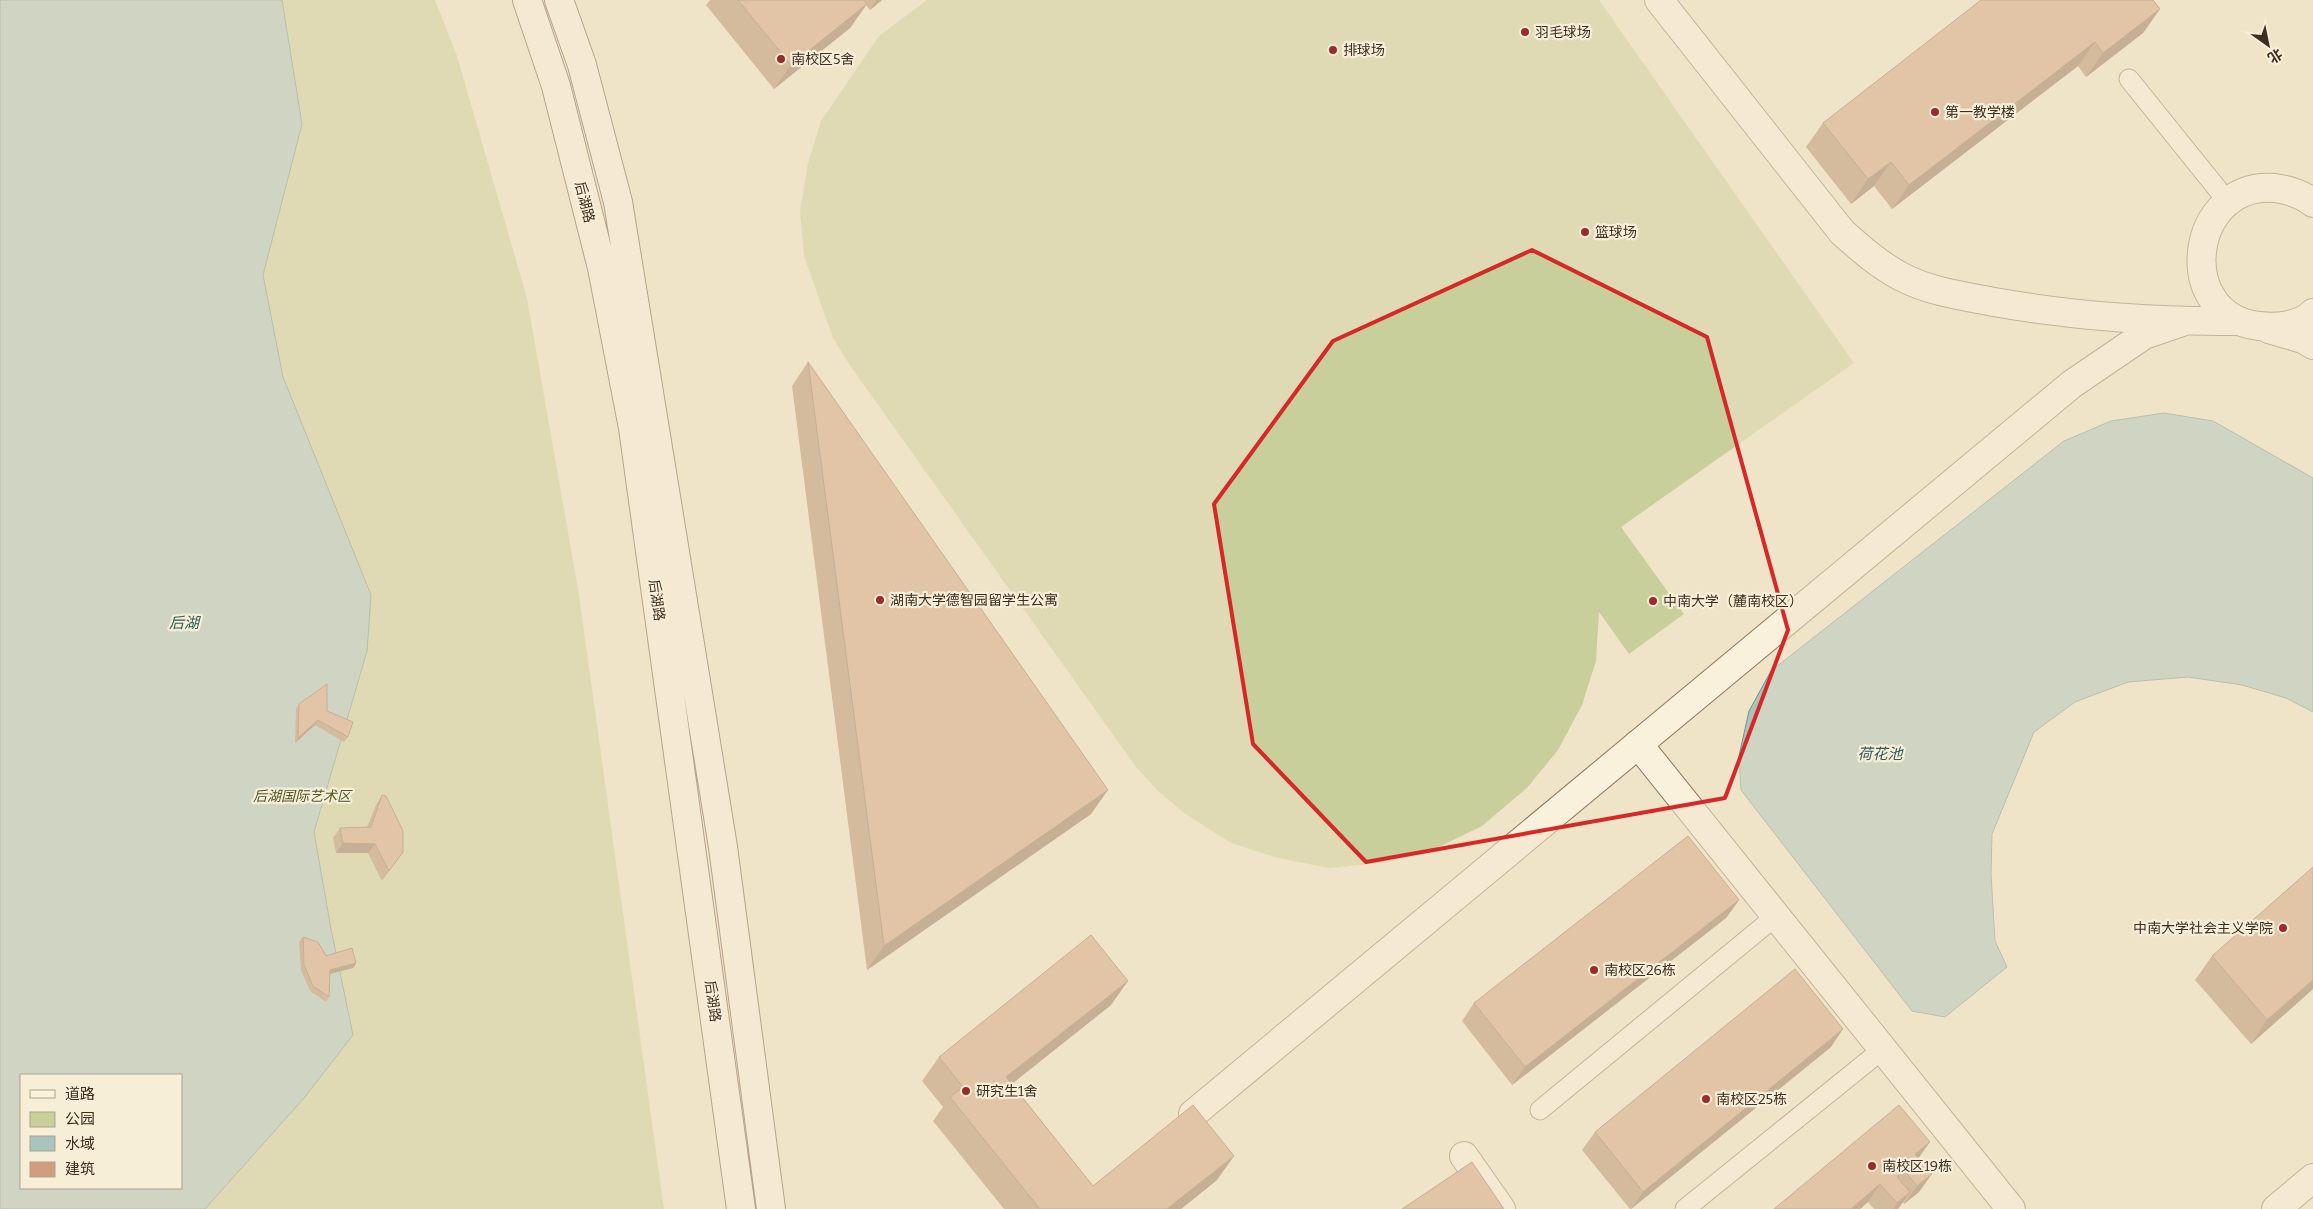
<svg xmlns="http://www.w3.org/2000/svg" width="2313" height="1209" viewBox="0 0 2313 1209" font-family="Bitter,'Noto Sans SC',serif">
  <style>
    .green { fill: #c9cf9b; fill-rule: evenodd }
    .water { fill: #a9c4bc; stroke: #6f938a; fill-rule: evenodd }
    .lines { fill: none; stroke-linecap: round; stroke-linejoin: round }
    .service-casing { stroke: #8d765c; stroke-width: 21 }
    .minor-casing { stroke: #8d765c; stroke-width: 30 }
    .secondary-casing { stroke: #6f573f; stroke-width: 30 }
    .service { stroke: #faf1dc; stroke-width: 19 }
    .minor { stroke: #faf1dc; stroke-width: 28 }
    .secondary { stroke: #faf1dc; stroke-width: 28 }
    .wall { fill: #b2896c }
    .shaded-wall { fill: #916f58 }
    .building { fill: #cf9f7d; stroke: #916f58 }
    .marked { fill: none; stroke: #d62828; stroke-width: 4; stroke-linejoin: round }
    .poi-dot { fill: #9e2a2b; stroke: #f7eed8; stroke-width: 2 }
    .labels { text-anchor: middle; stroke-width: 4.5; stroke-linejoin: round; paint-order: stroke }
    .poi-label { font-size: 14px; fill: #3d2e20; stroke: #f7eed8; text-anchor: start }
    .street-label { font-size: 14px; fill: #3d2e20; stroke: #f7eed8 }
    .park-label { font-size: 14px; font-style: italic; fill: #4d5a26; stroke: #f7eed8 }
    .water-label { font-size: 15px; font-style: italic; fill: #2f5d5a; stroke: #f7eed8 }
  </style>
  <rect width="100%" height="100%" fill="#f0e4c8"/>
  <path class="green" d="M 0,0 L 435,0 L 457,56 L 527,298 L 579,595 L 664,1209 L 0,1209 ZM 21,1075 L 181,1075 L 181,1188 L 21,1188 Z
    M 927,0 L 1599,0 L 1854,363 L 1621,527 L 1684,614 L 1629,654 L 1599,612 L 1596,661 L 1582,705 L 1558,750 L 1527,788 L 1482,826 L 1441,846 L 1389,862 L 1329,868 L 1278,858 L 1231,843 L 1184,813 L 1158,791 L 1136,767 L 851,367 L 833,338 L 804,256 L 800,211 L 808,163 L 821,121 L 879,36 Z"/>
  <path class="water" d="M 0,0 L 282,0 L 302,124 L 263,275 L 283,377 L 371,595 L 367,651 L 314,832 L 331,929 L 353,1035 L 304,1098 L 205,1209 L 0,1209 ZM 21,1075 L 181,1075 L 181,1188 L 21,1188 Z
    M 2164,413 L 2213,421 L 2313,478 L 2313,712 L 2286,698 L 2242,685 L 2188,677 L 2128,682 L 2075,702 L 2034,732 L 1992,834 L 1991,874 L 1995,941 L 2007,967 L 1945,1017 L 1912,1011 L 1741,790 L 1739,756 L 1749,711 L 1771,671 L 2064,441 L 2111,421 Z"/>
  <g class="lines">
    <defs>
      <path id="service" d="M 2129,79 L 2228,202
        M 1540,1110 L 1776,916
        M 1685,1209 L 1883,1049"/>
      <path id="minor" d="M 1659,0 L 1842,232 C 1861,249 1879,265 1902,277 C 1931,292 1963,296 1994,302 C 2073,316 2156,322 2236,321
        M 2313,203 C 2302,194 2289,190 2275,188 C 2189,181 2172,316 2259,326 C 2277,328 2300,326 2313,313
        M 2269,329 L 2303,339 L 2313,345
        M 1638,744 L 2011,1209
        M 1193,1114 L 2072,384 L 2144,335 L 2182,322
        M 1464,1156 L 1501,1209
        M 2276,1209 L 2313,1178"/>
      <path id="secondary" d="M 527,0 L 556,86 L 602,268 L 633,428 L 741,1209
        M 559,0 L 582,65 L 618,202 L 723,847 L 771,1209"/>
    </defs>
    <use href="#service" class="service-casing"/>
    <use href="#minor" class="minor-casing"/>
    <use href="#secondary" class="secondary-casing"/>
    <use href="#service" class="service"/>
    <use href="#minor" class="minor"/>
    <use href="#secondary" class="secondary"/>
  </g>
  <path class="wall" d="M 710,0 L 882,0 L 870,10 L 866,5 L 850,28 L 774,89 L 706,5 Z
    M 2155,2 L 2160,9 L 2143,33 L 2086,77 L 2078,66 L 1892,209 L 1874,186 L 1851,204 L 1806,147 L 1823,123 Z
    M 808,362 L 1091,814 L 867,970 L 792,386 Z
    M 299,704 L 327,711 L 348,737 L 344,742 L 315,725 L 295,743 L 296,709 Z
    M 382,795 L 403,852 L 382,881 L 368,853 L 336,853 L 333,838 L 340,828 L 367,827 L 376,805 Z
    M 1739,900 L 1726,918 L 1512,1085 L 1462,1021 L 1474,1003 Z
    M 303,937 L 326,956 L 356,963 L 353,968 L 330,974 L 329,997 L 326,1002 L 310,991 L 301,970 L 299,942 Z
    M 2212,956 L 2313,989 L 2251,1044 L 2195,980 Z
    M 1111,1005 L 1012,1084 L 1093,1186 L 1217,1180 L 1181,1209 L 1004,1209 L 933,1121 L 943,1107 L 922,1081 L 939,1057 Z
    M 1831,1047 L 1631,1209 L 1630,1209 L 1582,1150 L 1595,1132 Z
    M 1919,1158 L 1919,1192 L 1904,1204 L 1903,1202 L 1898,1209 L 1874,1209 L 1868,1202 L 1860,1209 L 1774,1209 Z"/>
  <path class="shaded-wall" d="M 876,0 L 882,0 L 870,10 Z
    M 867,4 L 850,28 L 774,89 L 791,65 Z
    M 2160,9 L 2143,33 L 2086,77 L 2103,53 Z
    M 2095,42 L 2078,66 L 1892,209 L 1909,185 Z
    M 1891,162 L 1874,186 L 1851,204 L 1868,179 Z
    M 318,720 L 315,725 L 295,743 L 298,738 Z
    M 1108,790 L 1091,814 L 867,970 L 884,946 Z
    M 343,843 L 375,844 L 368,853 L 336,853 Z
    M 1739,900 L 1726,918 L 1512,1085 L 1525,1067 Z
    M 356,963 L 353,968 L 326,975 L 330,970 Z
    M 2313,980 L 2313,989 L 2251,1044 L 2267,1020 Z
    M 1128,981 L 1111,1005 L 990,1101 L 1006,1077 Z
    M 1843,1029 L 1831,1047 L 1631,1209 L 1643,1192 Z
    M 1930,1142 L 1917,1160 L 1915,1154 Z
    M 1234,1156 L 1217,1180 L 1181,1209 L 1167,1209 Z
    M 1932,1174 L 1919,1192 L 1904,1204 L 1917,1186 Z
    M 1880,1184 L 1868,1202 L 1860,1209 L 1852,1209 Z
    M 1910,1192 L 1898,1209 L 1893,1209 L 1897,1203 Z"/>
  <path class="building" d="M 738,0 L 864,0 L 867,4 L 791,65 Z
    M 1981,0 L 2153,0 L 2160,9 L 2103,53 L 2095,42 L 1909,185 L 1891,162 L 1868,179 L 1823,123 Z
    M 808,362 L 1108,790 L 884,946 Z
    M 327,684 L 327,711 L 353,722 L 348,737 L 318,720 L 298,738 L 299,704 Z
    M 382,795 L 386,796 L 403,831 L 403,852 L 389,871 L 375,844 L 343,843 L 340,828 L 371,827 Z
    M 1688,836 L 1739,900 L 1525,1067 L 1474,1003 Z
    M 2313,867 L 2313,980 L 2267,1020 L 2212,956 Z
    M 1091,935 L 1128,981 L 1006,1077 L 1093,1186 L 1193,1105 L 1234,1156 L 1167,1209 L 1040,1209 L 950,1097 L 963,1087 L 939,1057 Z
    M 303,937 L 318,942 L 326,956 L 352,948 L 356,963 L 330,970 L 329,997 L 313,986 L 304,965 Z
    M 1795,969 L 1843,1029 L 1643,1192 L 1595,1132 Z
    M 1899,1105 L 1930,1142 L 1915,1154 L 1932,1174 L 1917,1186 L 1905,1171 L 1897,1177 L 1910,1192 L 1897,1203 L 1880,1184 L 1852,1208 L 1853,1209 L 1774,1209 Z
    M 1472,1162 L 1504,1209 L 1402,1209 Z"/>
  <path d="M0 0H2313V1209H0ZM 1532,250 L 1707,337 L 1788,630 L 1725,798 L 1366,862 L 1253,744 L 1214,504 L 1333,341 Z" fill="#f0e4c8" fill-opacity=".55" fill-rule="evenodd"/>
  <path class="marked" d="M 1532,250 L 1707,337 L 1788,630 L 1725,798 L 1366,862 L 1253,744 L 1214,504 L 1333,341 Z"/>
  <g class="poi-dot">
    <circle cx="1525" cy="32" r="5"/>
    <circle cx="1333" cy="50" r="5"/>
    <circle cx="781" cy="59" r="5"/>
    <circle cx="1935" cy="112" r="5"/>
    <circle cx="1585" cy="232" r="5"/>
    <circle cx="880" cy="600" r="5"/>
    <circle cx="1653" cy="601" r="5"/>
    <circle cx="2283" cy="928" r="5"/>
    <circle cx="1594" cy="970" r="5"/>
    <circle cx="966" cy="1091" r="5"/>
    <circle cx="1706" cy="1099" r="5"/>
    <circle cx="1872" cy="1166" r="5"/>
  </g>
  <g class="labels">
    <g class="poi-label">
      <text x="1535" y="37">羽毛球场</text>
      <text x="1343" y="55">排球场</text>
      <text x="791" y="64">南校区5舍</text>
      <text x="1945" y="117">第一教学楼</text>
      <text x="1595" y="237">篮球场</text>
      <text x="890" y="605">湖南大学德智园留学生公寓</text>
      <text x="1663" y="606">中南大学（麓南校区）</text>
      <text x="2273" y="933" text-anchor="end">中南大学社会主义学院</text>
      <text x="1604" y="975">南校区26栋</text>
      <text x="976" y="1096">研究生1舍</text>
      <text x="1716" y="1104">南校区25栋</text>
      <text x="1882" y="1171">南校区19栋</text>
    </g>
    <g class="street-label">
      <text transform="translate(585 202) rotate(76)" y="5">后湖路</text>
      <text transform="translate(657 600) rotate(82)" y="5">后湖路</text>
      <text transform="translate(713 1001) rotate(82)" y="5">后湖路</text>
    </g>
    <g class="park-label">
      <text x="302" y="801">后湖国际艺术区</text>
    </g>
    <g class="water-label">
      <text x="184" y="628">后湖</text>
      <text x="1880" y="759">荷花池</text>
    </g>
  </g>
  <rect x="20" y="1074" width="162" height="115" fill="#f7eed8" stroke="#ada18e"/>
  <rect x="30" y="1090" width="25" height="8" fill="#faf1dc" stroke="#ada18e"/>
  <text x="65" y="1099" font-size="15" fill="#3d2e20">道路</text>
  <rect x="30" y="1112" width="25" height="15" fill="#c9cf9b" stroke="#ada18e"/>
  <text x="65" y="1124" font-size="15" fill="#3d2e20">公园</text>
  <rect x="30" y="1136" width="25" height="15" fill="#a9c4bc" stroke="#ada18e"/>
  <text x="65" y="1149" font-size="15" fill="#3d2e20">水域</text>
  <rect x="30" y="1162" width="25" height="15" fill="#cf9f7d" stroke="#ada18e"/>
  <text x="65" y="1174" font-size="15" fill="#3d2e20">建筑</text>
  <g transform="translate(2268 45) rotate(147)" stroke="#f7eed8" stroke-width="4" paint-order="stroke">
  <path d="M0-4L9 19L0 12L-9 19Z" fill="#3d2e20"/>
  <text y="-8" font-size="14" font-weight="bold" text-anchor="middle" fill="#3d2e20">北</text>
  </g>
</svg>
